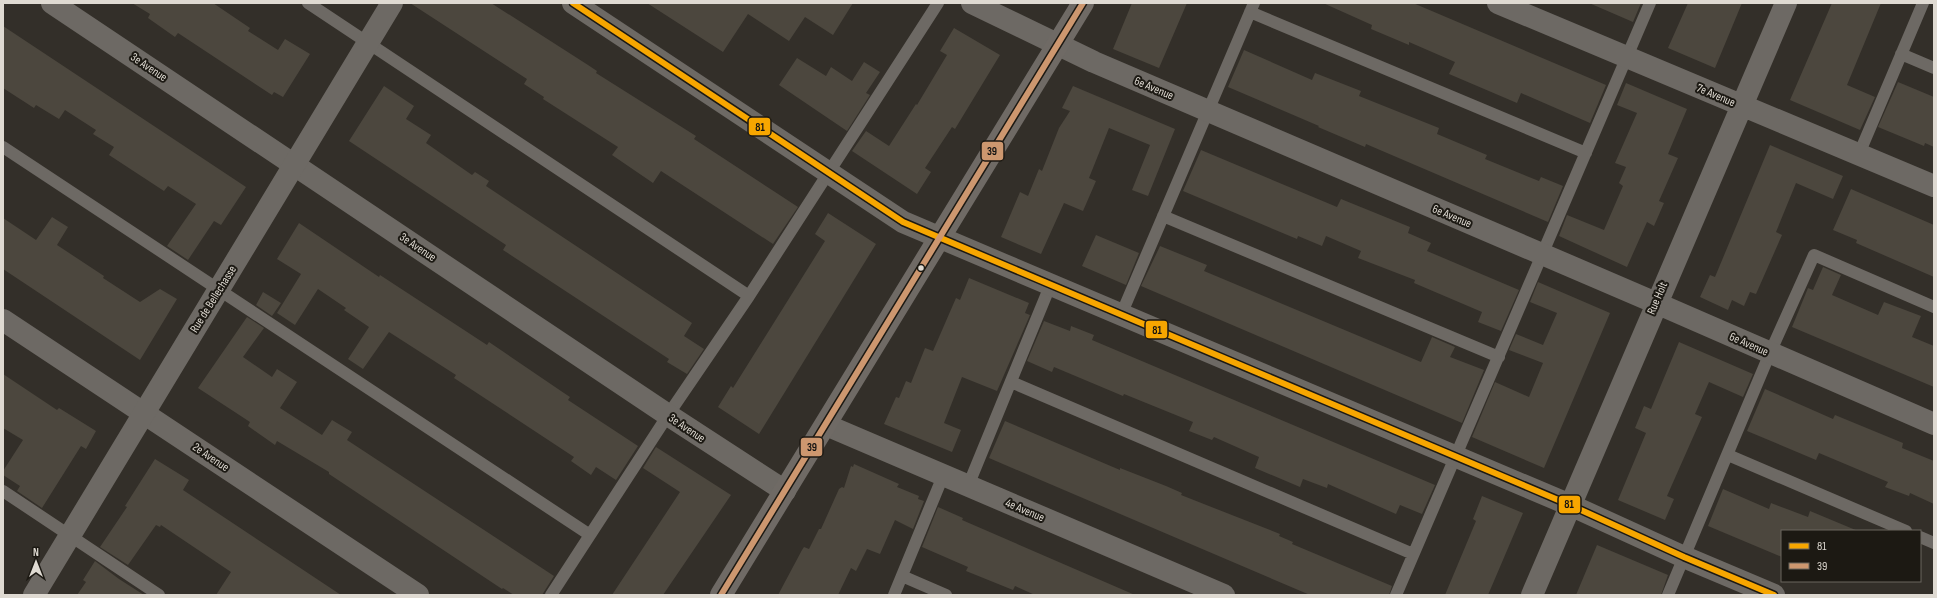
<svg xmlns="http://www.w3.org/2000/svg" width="1937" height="598" viewBox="0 0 1937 598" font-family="'Sofia Sans Condensed',sans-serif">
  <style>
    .building { fill: #4c473e }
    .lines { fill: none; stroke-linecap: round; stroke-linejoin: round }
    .service { stroke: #6d6964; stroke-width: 12 }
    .minor { stroke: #6d6964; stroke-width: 22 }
    .tertiary { stroke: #6d6964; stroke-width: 22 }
    .secondary { stroke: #6f6a65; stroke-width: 22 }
    .bus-1-casing { stroke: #1c1913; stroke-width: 9 }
    .bus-2-casing { stroke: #1c1913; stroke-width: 9 }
    .bus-1 { stroke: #f7a600; stroke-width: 6 }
    .bus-2 { stroke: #cd976f; stroke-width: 6 }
    .bus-dot { fill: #dfdad2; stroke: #1c1913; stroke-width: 1.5 }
    .labels { text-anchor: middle; stroke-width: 4; stroke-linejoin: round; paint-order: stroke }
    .street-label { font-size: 12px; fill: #dfdad2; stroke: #1c1913 }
    .line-badge { stroke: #1c1913; stroke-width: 1.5 }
    .pale-badge-label { font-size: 11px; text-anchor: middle; font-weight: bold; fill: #111 }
  </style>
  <rect width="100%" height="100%" fill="#332f29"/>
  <path class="building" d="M 132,3 L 213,3 L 250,28 L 248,31 L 278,50 L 285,39 L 310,54 L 283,97 L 274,92 L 272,95 L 178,33 L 175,37 L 148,18 L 150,14 Z
    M 410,3 L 491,3 L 588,65 L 597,71 L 596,73 L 696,136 L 694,139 L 798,207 L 773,244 L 661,171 L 653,183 L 612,155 L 618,147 L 543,99 L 544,97 L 524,84 L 527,79 Z
    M 647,3 L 853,3 L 833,35 L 805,17 L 789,41 L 748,14 L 723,52 Z
    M 1132,3 L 1187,3 L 1159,68 L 1113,49 Z
    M 1323,3 L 1413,3 L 1606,85 L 1590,123 L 1521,93 L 1517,103 L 1449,74 L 1455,62 L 1409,42 L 1409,45 L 1371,29 L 1372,25 Z
    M 1589,3 L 1641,3 L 1633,22 Z
    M 1688,3 L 1742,3 L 1715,68 L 1668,48 Z
    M 1832,3 L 1881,3 L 1847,85 L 1875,97 L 1860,130 L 1790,100 Z
    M 3,26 L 246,187 L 221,225 L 214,221 L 188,260 L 167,246 L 196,204 L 168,186 L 164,191 L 109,155 L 114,147 L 93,134 L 96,130 L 65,110 L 59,119 L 36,105 L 34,108 L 3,88 Z
    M 954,28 L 1000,55 L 955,129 L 952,127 L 925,168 L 931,172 L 917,194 L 852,151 L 866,131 L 889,146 L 916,104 L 917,105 L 947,55 L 940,51 Z
    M 1244,50 L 1312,80 L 1315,73 L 1361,91 L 1359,96 L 1439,128 L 1437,134 L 1487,155 L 1485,159 L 1539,181 L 1541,177 L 1563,186 L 1548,222 L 1366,144 L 1365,147 L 1318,127 L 1319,126 L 1228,87 Z
    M 797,58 L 826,76 L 831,67 L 852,81 L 864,62 L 880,72 L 866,93 L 870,95 L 847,131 L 779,85 Z
    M 1898,82 L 1934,97 L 1934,147 L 1925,143 L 1924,146 L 1878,127 Z
    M 1626,83 L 1687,109 L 1668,154 L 1678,158 L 1659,201 L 1664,203 L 1654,226 L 1647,222 L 1627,267 L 1559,236 L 1567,215 L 1604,230 L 1623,186 L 1619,183 L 1626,167 L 1615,163 L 1637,113 L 1617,105 Z
    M 384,86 L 414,106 L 406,119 L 431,135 L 426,143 L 472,175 L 475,172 L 489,181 L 486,186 L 692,323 L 684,336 L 704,349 L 687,374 L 667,362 L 669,359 L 503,250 L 506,245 L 349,141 Z
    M 1073,86 L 1175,129 L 1148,196 L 1132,190 L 1150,145 L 1109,128 L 1089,178 L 1096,181 L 1083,211 L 1064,203 L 1041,254 L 1001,237 L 1020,192 L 1028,196 L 1039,169 L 1042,171 L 1059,128 L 1070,111 L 1062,108 Z
    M 1770,145 L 1843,176 L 1833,199 L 1796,183 L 1776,232 L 1782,235 L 1756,294 L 1750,292 L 1744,306 L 1732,300 L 1728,310 L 1700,297 L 1710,275 L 1715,277 Z
    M 1201,150 L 1337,207 L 1341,199 L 1410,227 L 1408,233 L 1431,243 L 1427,251 L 1519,290 L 1501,331 L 1478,322 L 1482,312 L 1414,283 L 1415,280 L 1358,258 L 1361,251 L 1326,236 L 1322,246 L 1298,236 L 1297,239 L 1183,191 Z
    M 1851,189 L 1934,225 L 1934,277 L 1856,243 L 1857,240 L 1833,230 Z
    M 828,213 L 876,244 L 759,434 L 718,407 L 731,386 L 733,388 L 825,241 L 815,234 Z
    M 52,217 L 68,227 L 57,245 L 104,276 L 103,278 L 140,302 L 160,289 L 177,299 L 140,360 L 3,269 L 3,218 L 36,240 Z
    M 299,223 L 379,277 L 380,275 L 487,345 L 489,342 L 561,391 L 570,397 L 568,400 L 638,446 L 616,480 L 596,467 L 591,475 L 571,461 L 574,457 L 454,378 L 456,375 L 389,332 L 363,369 L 348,359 L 369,327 L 344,310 L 346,308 L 318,289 L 295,325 L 277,313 L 301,274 L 277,259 Z
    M 1096,235 L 1139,253 L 1126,285 L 1082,266 Z
    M 1160,246 L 1207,265 L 1204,271 L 1421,362 L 1432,337 L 1455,347 L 1450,357 L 1484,370 L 1462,423 L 1141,286 Z
    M 1823,267 L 1841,275 L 1832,295 L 1878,315 L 1884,302 L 1921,316 L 1912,337 L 1934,346 L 1934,387 L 1792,327 L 1808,288 L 1813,290 Z
    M 969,278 L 1029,303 L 1025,313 L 1030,315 L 997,391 L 962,377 L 944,423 L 961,430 L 952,452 L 884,424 L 896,397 L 899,398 L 906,381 L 911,383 L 925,348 L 933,351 L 956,298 L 960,300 Z
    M 1538,282 L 1610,313 L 1544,468 L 1472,437 L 1495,382 L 1529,397 L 1543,363 L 1509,350 L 1516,334 L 1543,345 L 1557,313 L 1530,302 Z
    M 263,292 L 281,303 L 272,316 L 256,305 Z
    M 247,317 L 264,328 L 243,357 L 272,377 L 277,369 L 297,382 L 280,408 L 322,435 L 332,420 L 352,432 L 347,440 L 554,576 L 542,595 L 514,595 L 503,588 L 502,589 L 329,474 L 329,472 L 277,441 L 275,445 L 248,426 L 250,422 L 198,388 Z
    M 1044,321 L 1070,331 L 1071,326 L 1094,335 L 1092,340 L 1435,485 L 1422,514 L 1400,505 L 1396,514 L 1328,484 L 1327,488 L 1303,479 L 1300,487 L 1255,468 L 1259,457 L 1214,437 L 1212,440 L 1189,431 L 1193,422 L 1124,394 L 1123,396 L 1054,367 L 1052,372 L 1027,361 Z
    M 1679,342 L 1753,374 L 1743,397 L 1709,382 L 1695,414 L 1702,417 L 1667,496 L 1674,499 L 1665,520 L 1618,500 L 1646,433 L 1635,428 L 1644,406 L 1651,409 Z
    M 3,374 L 57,410 L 59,408 L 96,431 L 86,449 L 81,446 L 42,508 L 17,491 L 20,486 L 3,475 L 3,471 L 23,440 L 3,428 Z
    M 1765,389 L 1833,419 L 1835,415 L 1903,443 L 1902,448 L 1934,461 L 1934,504 L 1910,493 L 1909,496 L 1885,487 L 1888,482 L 1819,453 L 1816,460 L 1747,431 Z
    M 1005,421 L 1120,470 L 1120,468 L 1166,486 L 1182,493 L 1181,495 L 1280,534 L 1279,536 L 1293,542 L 1292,544 L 1392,586 L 1389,595 L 1310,595 L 989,458 Z
    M 656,447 L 731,495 L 663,595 L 612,595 L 680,492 L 643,468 Z
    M 155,459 L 189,480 L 183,490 L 341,595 L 216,595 L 231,572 L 161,525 L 160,527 L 156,525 L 128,565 L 100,547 L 127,507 L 125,506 Z
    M 854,464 L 899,484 L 897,487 L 919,496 L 918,499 L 924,501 L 913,529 L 895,520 L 880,554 L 867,549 L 856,571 L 851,568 L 838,595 L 778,595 L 802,550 L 804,547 L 809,549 L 819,529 L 821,529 L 839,489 L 842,487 L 844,488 L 851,466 L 853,467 Z
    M 1723,489 L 1769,509 L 1771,503 L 1808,517 L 1810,511 L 1858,531 L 1782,531 L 1782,557 L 1708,526 Z
    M 1482,496 L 1523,513 L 1488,595 L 1445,595 L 1476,521 L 1473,519 Z
    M 938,507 L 963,518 L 962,520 L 1135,595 L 1035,595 L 1015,586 L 1013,590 L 966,571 L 968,567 L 922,547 Z
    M 1597,545 L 1668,575 L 1661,595 L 1576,595 Z
    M 95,561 L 119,579 L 144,595 L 77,595 L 86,582 L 83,580 Z"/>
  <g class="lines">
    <path class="service" d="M 308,3 L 749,296
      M 1250,12 L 1586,153
      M 1901,54 L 1934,68
      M 3,147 L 590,535
      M 1859,154 L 1923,3
      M 1163,216 L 1499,357
      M 1121,315 L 1254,3
      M 1011,382 L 1413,554
      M 1728,455 L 1906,531
      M 968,486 L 1050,286
      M 3,491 L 159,595
      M 1920,537 L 1934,543
      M 902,576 L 946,595
      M 551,595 L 668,415 L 749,296 L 938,3
      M 894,595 L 943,476
      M 1396,595 L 1650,3
      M 1668,595 L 1770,353 L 1814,255 L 1934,307"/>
    <path class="minor" d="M 52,3 L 668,415 L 785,491
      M 573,3 L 903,222 L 1570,505 L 1684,557 L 1774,595
      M 972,3 L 1094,62 L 1656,303 L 1934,424
      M 1498,3 L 1934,186
      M 3,320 L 418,595
      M 826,425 L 1224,595
      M 1532,595 L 1786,3"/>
    <path class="tertiary" d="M 34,595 L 392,3"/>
    <path class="secondary" d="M 721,595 L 1083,3"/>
    <defs>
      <path id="bus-1" d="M 573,3 L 903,222 L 1570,505 L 1684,557 L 1774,595"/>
      <path id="bus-2" d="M 721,595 L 1083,3"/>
    </defs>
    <use href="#bus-1" class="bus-1-casing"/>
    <use href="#bus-2" class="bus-2-casing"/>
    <use href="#bus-1" class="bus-1"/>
    <use href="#bus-2" class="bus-2"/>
  </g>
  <circle class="bus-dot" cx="921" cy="268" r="3.5"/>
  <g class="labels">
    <g class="street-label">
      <text transform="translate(149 67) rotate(34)" y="4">3e Avenue</text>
      <text transform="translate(1154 88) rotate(23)" y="4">6e Avenue</text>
      <text transform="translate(1716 95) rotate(23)" y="4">7e Avenue</text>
      <text transform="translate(1452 216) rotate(23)" y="4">6e Avenue</text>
      <text transform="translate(418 247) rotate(34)" y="4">3e Avenue</text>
      <text transform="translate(1657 298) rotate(-67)" y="4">Rue Holt</text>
      <text transform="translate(213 299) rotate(-58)" y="4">Rue de Bellechasse</text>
      <text transform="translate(1749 344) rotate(24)" y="4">6e Avenue</text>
      <text transform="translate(687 428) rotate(34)" y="4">3e Avenue</text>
      <text transform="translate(211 457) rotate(34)" y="4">2e Avenue</text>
      <text transform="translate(1025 510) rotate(23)" y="4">4e Avenue</text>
    </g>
  </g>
  <g class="line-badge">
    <rect x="748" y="117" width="23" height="19" rx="4" fill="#f7a600"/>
    <rect x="981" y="141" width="23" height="20" rx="4" fill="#cd976f"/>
    <rect x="1145" y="320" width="23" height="19" rx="4" fill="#f7a600"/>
    <rect x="800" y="437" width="23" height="20" rx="4" fill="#cd976f"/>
    <rect x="1558" y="495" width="23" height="19" rx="4" fill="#f7a600"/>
  </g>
  <g class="pale-badge-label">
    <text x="760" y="131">81</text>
    <text x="992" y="155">39</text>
    <text x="1157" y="334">81</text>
    <text x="812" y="451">39</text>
    <text x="1569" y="508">81</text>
  </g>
  <rect width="1937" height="598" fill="none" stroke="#dfdad2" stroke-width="8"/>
  <rect x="1781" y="530" width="140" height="52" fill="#1c1913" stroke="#6a665f"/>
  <rect x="1789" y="543" width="20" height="6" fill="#f7a600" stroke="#6a665f"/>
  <text x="1817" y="550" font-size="12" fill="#dfdad2">81</text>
  <rect x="1789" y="563" width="20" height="6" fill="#cd976f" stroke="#6a665f"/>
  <text x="1817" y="570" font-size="12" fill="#dfdad2">39</text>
  <g transform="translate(36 562)" stroke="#1c1913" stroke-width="3" paint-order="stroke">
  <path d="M0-3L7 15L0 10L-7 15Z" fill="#dfdad2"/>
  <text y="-6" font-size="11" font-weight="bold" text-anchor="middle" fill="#dfdad2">N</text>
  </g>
</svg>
